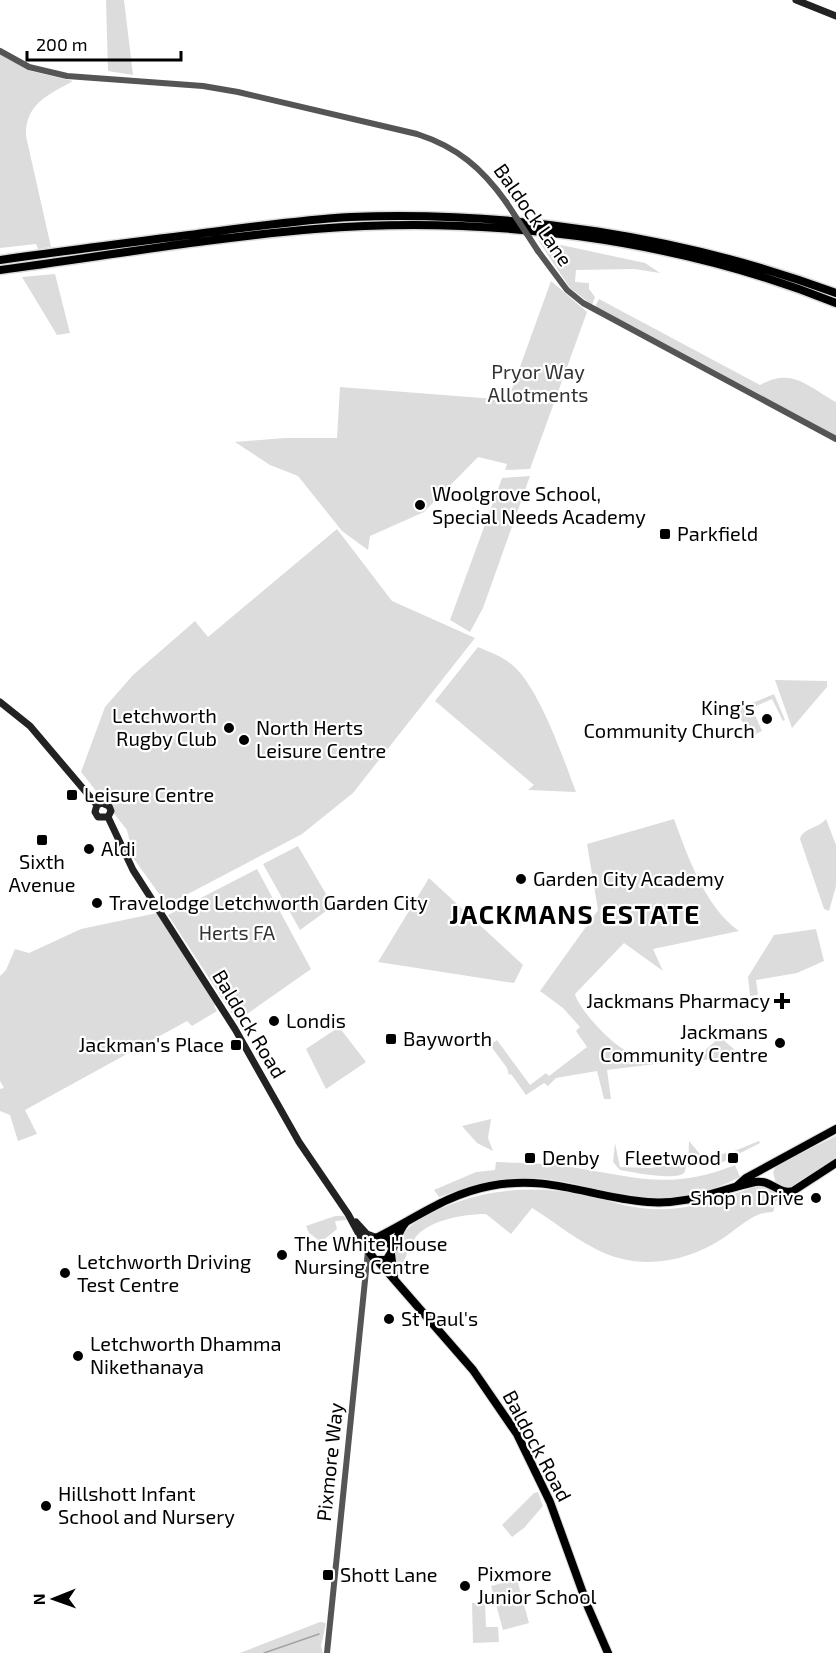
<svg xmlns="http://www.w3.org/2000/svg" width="836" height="1653" viewBox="0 0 836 1653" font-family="'Exo 2',sans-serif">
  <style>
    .green { fill: #dcdcdc }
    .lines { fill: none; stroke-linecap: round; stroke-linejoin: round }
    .stream { stroke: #a3a3a3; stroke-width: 1.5 }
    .primary-casing { stroke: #dbdbdb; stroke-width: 10 }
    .motorway-casing { stroke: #dbdbdb; stroke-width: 11 }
    .tertiary { stroke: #555; stroke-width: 6 }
    .secondary { stroke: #222; stroke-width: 7 }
    .primary { stroke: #000; stroke-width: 8 }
    .motorway { stroke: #000; stroke-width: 8 }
    .tertiary-bridge { stroke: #555; stroke-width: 6 }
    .poi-dot { fill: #000; stroke: #fff; stroke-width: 2 }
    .labels { text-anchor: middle; stroke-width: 4.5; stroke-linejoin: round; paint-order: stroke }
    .street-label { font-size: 20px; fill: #000; stroke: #fff }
    .park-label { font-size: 20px; fill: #333; stroke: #fff }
    .poi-label { font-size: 20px; fill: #000; stroke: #fff; text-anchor: start }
    .district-label { font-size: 26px; font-weight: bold; letter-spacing: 1.5px; fill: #000; stroke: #fff }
  </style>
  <rect width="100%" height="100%" fill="#fff"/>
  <path class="green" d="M 106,0 L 124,0 L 133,75 L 108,71 Z
    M 0,54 L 31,71 L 73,81 C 48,95 25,104 26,136 L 51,247 L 38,249 L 36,244 L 0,248 Z
    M 538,240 L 645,263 L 660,273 L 634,269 L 576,270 L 575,282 L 589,283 L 589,289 L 595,297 L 592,305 L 570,288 Z
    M 55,274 L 70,333 L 57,335 L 22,277 Z
    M 551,281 L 587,312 L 530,469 L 505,470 L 507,464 L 478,457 L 424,512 L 370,536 L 368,550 L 342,531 L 298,476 L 270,465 L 235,442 L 284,438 L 337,438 L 340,387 L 508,400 Z
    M 599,299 L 760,385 C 792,367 807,386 836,402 L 836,437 L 595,307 Z
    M 530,476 L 483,608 L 470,632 L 450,620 L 502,478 Z
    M 337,529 L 392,601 L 475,638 L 353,793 L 302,834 L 167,905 L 134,859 L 127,830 L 81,772 L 105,707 L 133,675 L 195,621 L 208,637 Z
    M 478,647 C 489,652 502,656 511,664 C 538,684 564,760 576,792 L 528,790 L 534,785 L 435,701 Z
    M 775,680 L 827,681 L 827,687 L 792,728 Z
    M 774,694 L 785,720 L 783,721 L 772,699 L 752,708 L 762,731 L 754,735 L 733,711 Z
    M 674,819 C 688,857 705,907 739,931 L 653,949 L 663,971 L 624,943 L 575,994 C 579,1010 613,1046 629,1052 C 640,1057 658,1055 671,1056 L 671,1062 L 607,1070 L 611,1099 L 604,1099 L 597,1071 L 556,1078 L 548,1086 L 544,1083 L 526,1095 L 511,1074 L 509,1075 L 507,1068 L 490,1045 L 497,1040 L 530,1085 L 546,1073 L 549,1076 L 587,1047 L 576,1031 L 580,1027 L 563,1008 L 540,991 L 598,910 L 587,844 Z
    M 826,819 L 836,845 L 836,886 L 829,911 L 824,909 L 800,839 C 803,828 819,828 826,819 Z
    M 298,846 L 333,906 L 300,930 L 263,864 Z
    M 257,869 L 311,969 L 237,1021 L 168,915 Z
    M 429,878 L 523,965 L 514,983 L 378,962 Z
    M 157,913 L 219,1003 L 214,1006 L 217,1011 L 192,1026 L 187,1021 L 25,1110 L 37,1134 L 18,1141 L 10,1115 L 0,1111 L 0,1089 L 4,1088 L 0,1081 L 0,976 L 6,970 L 15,949 L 29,953 L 81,929 Z
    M 816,929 L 824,961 L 797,973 L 756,980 L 758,995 L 750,996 L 748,977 L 774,935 Z
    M 339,1027 L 366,1062 L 326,1089 L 306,1049 Z
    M 720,1037 L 742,1056 L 693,1061 Z
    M 491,1119 L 488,1138 L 493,1151 L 477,1143 L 462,1126 Z
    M 836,1136 L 836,1159 L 788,1190 L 776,1184 L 773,1172 L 777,1165 Z
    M 689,1141 L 704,1159 L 737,1150 L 759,1141 L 760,1143 L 715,1166 L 706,1163 L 688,1167 Z
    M 615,1143 L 620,1167 L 649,1168 L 687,1163 C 686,1166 685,1171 684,1173 C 676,1181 631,1172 620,1170 L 613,1162 Z
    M 496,1162 C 521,1163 546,1163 571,1167 C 635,1177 671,1191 735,1165 L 740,1177 C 705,1195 668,1204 628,1197 C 593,1190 561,1177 524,1178 C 494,1179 467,1187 439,1197 L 434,1190 L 476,1172 L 495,1170 Z
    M 758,1186 L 766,1186 L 778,1196 L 773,1212 C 755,1211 740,1227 725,1237 C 686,1263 637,1272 594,1248 C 572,1237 552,1220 532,1208 L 511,1234 L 486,1214 C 464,1214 425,1220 413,1241 C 407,1251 404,1264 399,1275 L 394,1272 C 392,1239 405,1226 433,1212 C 481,1189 532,1184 584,1195 C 607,1200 628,1208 651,1209 C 690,1211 722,1198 758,1186 Z
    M 335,1216 L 344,1216 L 347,1220 L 335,1221 L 337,1229 L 321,1242 L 309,1233 L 306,1226 Z
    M 538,1492 L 543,1506 L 524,1528 L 512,1537 L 502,1525 L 534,1493 Z
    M 517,1579 L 529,1623 L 503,1630 L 491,1586 Z
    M 472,1603 L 485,1603 L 486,1627 L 498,1627 L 499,1642 L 473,1643 Z
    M 320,1622 L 326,1623 L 321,1646 L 323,1653 L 240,1653 Z"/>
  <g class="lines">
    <path class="stream" d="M 264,1653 L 319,1634"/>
    <defs>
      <path id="primary" d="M 737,1186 L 746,1178 L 836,1129
        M 378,1237 C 416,1218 447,1194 490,1186 C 550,1174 591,1198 648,1202 C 689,1205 718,1190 755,1182 C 771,1179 778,1195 793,1191 L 836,1163
        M 392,1247 L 387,1239 L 378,1237 L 370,1242 L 367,1249 L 375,1260 L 386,1260 C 395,1251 396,1233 406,1222
        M 391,1254 L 394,1278
        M 378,1261 L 473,1370 L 517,1434 L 550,1502 L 588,1607 L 608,1653"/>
      <path id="motorway" d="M 0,260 C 63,251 126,243 189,235 C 243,228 297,220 351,217 C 515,211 682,236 836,293
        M 0,270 C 105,256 209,238 315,229 C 488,215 674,238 836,303"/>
    </defs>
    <use href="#primary" class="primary-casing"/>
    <use href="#motorway" class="motorway-casing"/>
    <path class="tertiary" d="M 0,51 L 29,67 L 67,76 L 203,86 L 238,92 L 417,134 C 457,147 482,168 506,202
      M 538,251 L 567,290 L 583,303 L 836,439
      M 327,1653 L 368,1251"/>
    <path class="secondary" d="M 796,0 L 836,16
      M 0,702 L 30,726 L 97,805
      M 97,805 L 102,803 L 109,806 L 111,811 L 108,817
      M 97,805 L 95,812 L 98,817 L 108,817
      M 108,817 L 133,870 L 235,1029 L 299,1142 L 348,1214 L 367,1249
      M 356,1222 L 367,1234 L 375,1237"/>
    <use href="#primary" class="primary"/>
    <use href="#motorway" class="motorway"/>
    <path class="tertiary-bridge" d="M 506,202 L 538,251"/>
  </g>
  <g class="poi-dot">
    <circle cx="420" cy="505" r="6"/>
    <rect x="659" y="528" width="12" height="12" rx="3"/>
    <circle cx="767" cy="719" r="6"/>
    <circle cx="229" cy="728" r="6"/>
    <circle cx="244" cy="740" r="6"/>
    <rect x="66" y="789" width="12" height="12" rx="3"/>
    <rect x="36" y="834" width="12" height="12" rx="3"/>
    <circle cx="89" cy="849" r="6"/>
    <circle cx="521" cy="879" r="6"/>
    <circle cx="97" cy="903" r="6"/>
    <path d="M779 992h6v6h6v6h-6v6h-6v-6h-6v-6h6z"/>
    <circle cx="274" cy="1021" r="6"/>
    <rect x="385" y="1033" width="12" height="12" rx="3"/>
    <circle cx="780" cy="1043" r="6"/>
    <rect x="230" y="1039" width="12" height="12" rx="3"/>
    <rect x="524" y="1152" width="12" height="12" rx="3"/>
    <rect x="727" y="1152" width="12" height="12" rx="3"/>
    <circle cx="816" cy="1198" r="6"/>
    <circle cx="282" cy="1255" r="6"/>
    <circle cx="65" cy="1273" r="6"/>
    <circle cx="389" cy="1319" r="6"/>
    <circle cx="78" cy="1356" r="6"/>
    <circle cx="46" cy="1506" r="6"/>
    <rect x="322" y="1569" width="12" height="12" rx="3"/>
    <circle cx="465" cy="1586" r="6"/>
  </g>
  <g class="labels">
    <g class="street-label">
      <text transform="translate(533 215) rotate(55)" y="7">Baldock Lane</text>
      <text transform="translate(249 1024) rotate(59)" y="7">Baldock Road</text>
      <text transform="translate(537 1446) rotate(62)" y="7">Baldock Road</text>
      <text transform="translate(330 1462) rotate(-84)" y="7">Pixmore Way</text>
    </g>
    <g class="park-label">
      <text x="538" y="379">Pryor Way<tspan x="538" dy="23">Allotments</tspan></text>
      <text x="237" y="940">Herts FA</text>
    </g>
    <g class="poi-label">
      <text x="432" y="501">Woolgrove School,<tspan x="432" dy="23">Special Needs Academy</tspan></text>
      <text x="677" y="541">Parkfield</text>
      <text x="755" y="715" text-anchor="end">King's<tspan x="755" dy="23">Community Church</tspan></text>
      <text x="217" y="723" text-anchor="end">Letchworth<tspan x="217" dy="23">Rugby Club</tspan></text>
      <text x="256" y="735">North Herts<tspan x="256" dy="23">Leisure Centre</tspan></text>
      <text x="84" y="802">Leisure Centre</text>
      <text x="101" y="856">Aldi</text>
      <text x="42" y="869" text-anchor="middle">Sixth<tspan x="42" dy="23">Avenue</tspan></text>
      <text x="533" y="886">Garden City Academy</text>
      <text x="109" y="910">Travelodge Letchworth Garden City</text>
      <text x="770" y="1008" text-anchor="end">Jackmans Pharmacy</text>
      <text x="286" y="1028">Londis</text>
      <text x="768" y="1039" text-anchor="end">Jackmans<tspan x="768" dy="23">Community Centre</tspan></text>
      <text x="403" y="1046">Bayworth</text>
      <text x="224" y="1052" text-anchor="end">Jackman's Place</text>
      <text x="542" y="1165">Denby</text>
      <text x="721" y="1165" text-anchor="end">Fleetwood</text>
      <text x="804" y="1205" text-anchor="end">Shop n Drive</text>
      <text x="294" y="1251">The White House<tspan x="294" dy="23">Nursing Centre</tspan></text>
      <text x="77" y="1269">Letchworth Driving<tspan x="77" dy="23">Test Centre</tspan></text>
      <text x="401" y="1326">St Paul's</text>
      <text x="90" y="1351">Letchworth Dhamma<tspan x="90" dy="23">Nikethanaya</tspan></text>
      <text x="58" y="1501">Hillshott Infant<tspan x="58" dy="23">School and Nursery</tspan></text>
      <text x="477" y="1581">Pixmore<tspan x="477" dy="23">Junior School</tspan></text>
      <text x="340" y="1582">Shott Lane</text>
    </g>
    <g class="district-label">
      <text x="575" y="924">JACKMANS ESTATE</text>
    </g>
  </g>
  <g transform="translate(54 1599) rotate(269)" stroke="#ffffff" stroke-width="4.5" paint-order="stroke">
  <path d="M0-4.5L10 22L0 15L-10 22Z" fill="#000000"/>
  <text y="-9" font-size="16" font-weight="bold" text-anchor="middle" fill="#000000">N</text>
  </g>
  <path d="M27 51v9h154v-9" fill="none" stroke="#000000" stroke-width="3"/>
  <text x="36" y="51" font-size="18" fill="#000000" stroke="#ffffff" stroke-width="4.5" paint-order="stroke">200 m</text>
</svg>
